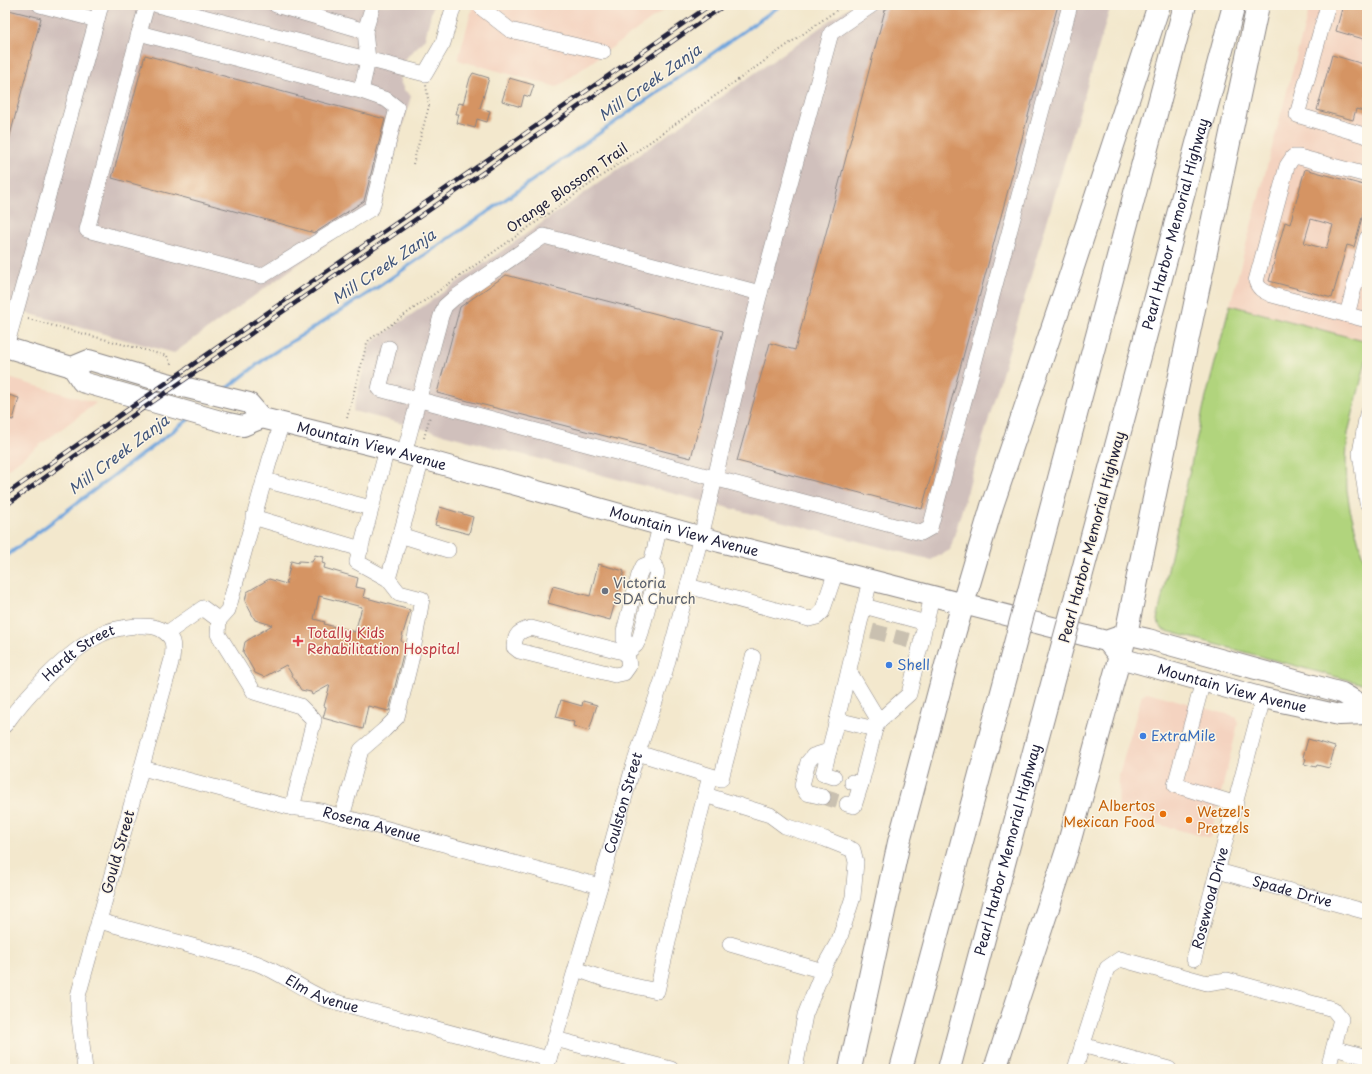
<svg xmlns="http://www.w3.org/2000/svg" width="1372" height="1074" viewBox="0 0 1372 1074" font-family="'Playpen Sans',sans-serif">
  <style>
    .built { fill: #f4d3c0 }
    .industrial { fill: #d0c0bc }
    .green { fill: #b1d47d; stroke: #6a7b5c }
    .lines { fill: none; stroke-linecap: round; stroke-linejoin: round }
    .stream { stroke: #6fa5dd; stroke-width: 3.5 }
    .building { fill: #d59463; fill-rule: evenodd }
    .minor-tunnel { stroke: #c9c0b0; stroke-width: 15; stroke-dasharray: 15 8; stroke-linecap: butt }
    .minor-casing { stroke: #8a8584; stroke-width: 16 }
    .major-casing { stroke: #8a8584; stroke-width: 22 }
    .highway-casing { stroke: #8a8584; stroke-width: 24 }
    .path { stroke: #8a8584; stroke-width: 2; stroke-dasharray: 1 3; stroke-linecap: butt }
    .minor { stroke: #fff; stroke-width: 15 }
    .major { stroke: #fff; stroke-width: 20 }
    .highway { stroke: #fff; stroke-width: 22 }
    .rail-casing { stroke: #22223b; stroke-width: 4.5 }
    .rail { stroke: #fcf5e5; stroke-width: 3; stroke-dasharray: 9; stroke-linecap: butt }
    .highway-bridge-casing { stroke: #8a8584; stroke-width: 24; stroke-linecap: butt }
    .highway-bridge { stroke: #fff; stroke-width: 22 }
    .worship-dot { fill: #6b7280; stroke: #fcf5e5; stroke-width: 1.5 }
    .health-dot { fill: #e0444e; stroke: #fcf5e5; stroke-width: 1.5 }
    .shop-dot { fill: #3f7fe0; stroke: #fcf5e5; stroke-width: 1.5 }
    .food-dot { fill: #e8710a; stroke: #fcf5e5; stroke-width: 1.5 }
    .labels { text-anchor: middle; stroke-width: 3; stroke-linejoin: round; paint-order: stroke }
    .street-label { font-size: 14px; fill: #22223b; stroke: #fcf5e5 }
    .worship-label { font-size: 14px; fill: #5b616d; stroke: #fcf5e5; text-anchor: start }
    .health-label { font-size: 14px; fill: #be3a42; stroke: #fcf5e5; text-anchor: start }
    .shop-label { font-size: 14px; fill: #366cbe; stroke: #fcf5e5; text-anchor: start }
    .food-label { font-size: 14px; fill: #c56008; stroke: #fcf5e5; text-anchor: end }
    .water-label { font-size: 15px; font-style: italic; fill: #41567c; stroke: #fcf5e5 }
  </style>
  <rect width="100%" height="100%" fill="#fcf5e5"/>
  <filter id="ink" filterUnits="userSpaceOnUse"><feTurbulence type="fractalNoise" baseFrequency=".025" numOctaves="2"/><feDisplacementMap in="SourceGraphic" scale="8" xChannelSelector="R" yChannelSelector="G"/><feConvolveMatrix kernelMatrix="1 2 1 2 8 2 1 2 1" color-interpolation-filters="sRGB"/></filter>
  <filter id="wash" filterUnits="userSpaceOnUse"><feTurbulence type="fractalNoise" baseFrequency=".012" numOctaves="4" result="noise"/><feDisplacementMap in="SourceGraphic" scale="16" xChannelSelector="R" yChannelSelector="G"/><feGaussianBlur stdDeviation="0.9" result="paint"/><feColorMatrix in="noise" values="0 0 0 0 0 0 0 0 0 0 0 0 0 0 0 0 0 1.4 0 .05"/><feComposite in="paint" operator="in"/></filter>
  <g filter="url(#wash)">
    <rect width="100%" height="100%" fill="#f3e8cd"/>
    <path class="built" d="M 473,5 L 514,5 L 528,9 L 529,5 L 671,5 L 557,87 L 458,60 Z
      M 1310,5 L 1367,5 L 1367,342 L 1230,305 Z
      M 5,377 L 96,403 L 5,471 Z
      M 1147,692 L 1230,715 L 1237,718 L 1238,724 L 1210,838 L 1118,814 L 1119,775 L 1142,695 Z"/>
    <path class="industrial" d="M 5,5 L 433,5 L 425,39 L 404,60 L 400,66 L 399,74 L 400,81 L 404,90 L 411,96 L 380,206 L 174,353 L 5,307 Z
      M 852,5 L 1111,5 L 950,550 L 931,560 L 353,411 L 369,347 L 371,343 Z"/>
    <path class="green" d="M 1230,305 L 1367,342 L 1367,357 L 1348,433 L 1346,460 L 1347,490 L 1350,509 L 1361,551 L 1367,567 L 1366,682 L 1359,683 L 1163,630 L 1157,620 L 1204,405 Z"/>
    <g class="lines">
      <path class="stream" d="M 225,390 L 267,357 L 375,289 L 496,206 L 781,5
        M 5,557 L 189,419"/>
    </g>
    <g id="blocks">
      <path class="building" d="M 892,5 L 1058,5 L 922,509 L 737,461 L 770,343 L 795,350 L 885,10 Z
        M 1343,5 L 1367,5 L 1367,40 L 1336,31 Z
        M 5,9 L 41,18 L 8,143 L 5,143 Z
        M 145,55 L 385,119 L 364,201 L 315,233 L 112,178 Z
        M 1332,55 L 1367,65 L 1365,73 L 1367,74 L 1367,112 L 1356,109 L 1353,120 L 1317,110 Z
        M 473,73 L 489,78 L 480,108 L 490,111 L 487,122 L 477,119 L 475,128 L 457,123 L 459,114 L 456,114 L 459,103 L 463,104 L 470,78 Z
        M 509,78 L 534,85 L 530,97 L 524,95 L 521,107 L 502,101 Z
        M 1305,169 L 1367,186 L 1367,199 L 1354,247 L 1347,245 L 1332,298 L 1269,281 L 1285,222 L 1290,224 ZM 1311,219 L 1333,225 L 1326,249 L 1304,243 Z
        M 506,275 L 723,331 L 691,458 L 437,393 L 460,307 Z
        M 5,394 L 19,398 L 13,420 L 5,418 Z
        M 440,507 L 473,517 L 469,534 L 435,525 Z
        M 315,555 L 324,557 L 322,563 L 325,564 L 324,568 L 358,578 L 356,587 L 365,589 L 363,597 L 410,610 L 401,640 L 405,647 L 403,654 L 389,711 L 368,706 L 363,729 L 323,718 L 326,707 L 324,706 L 330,685 L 312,695 L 311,692 L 301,690 L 286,665 L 264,677 L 255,673 L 243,652 L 245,642 L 272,625 L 255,620 L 245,601 L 247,592 L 269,579 L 286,584 L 291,561 L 298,563 L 299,561 L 312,562 ZM 319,596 L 362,607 L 355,632 L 324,624 L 325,622 L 314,619 Z
        M 598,564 L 624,571 L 610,620 L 548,603 L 553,586 L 590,596 Z
        M 561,700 L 582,706 L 583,701 L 597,705 L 589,731 L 573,726 L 574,722 L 556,717 Z
        M 1308,739 L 1335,747 L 1329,768 L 1317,765 L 1316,767 L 1304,764 L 1306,759 L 1303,757 Z"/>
    </g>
  </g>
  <g filter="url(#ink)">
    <use href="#blocks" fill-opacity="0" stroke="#8a8584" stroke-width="1"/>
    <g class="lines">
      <path class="minor-tunnel" d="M 872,631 L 914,642
        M 823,797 L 847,804"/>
      <defs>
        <g id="minor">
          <path d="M 40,5 L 97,20"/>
          <path d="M 157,5 L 425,74 L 443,43 L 454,5"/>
          <path d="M 276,5 L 365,31 L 373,5"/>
          <path d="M 480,5 L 483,9 L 510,30 L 603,52"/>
          <path d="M 1328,5 L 1297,115 L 1367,136"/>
          <path d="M 139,33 L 147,5"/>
          <path d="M 361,91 L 387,100 L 397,108 L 372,208 L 262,276 L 87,230 L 139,33 L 361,91 L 368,60 L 365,31"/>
          <path d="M 1367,175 L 1299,157 L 1293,157 L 1287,166 L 1256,281 C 1259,290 1264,291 1272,295 L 1367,320"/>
          <path d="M 1347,315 L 1367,238"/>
          <path d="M 6,347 L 101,5"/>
          <path d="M 389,348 L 379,389 L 921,533 L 930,528 L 1070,5"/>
          <path d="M 1367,414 L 1360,453 L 1367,503"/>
          <path d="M 282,423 L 270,459 L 228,610 L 219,620 L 218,634 L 254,692 L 300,706 L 314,720 L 292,808"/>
          <path d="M 387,449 L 357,562 L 388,579 L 422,459"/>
          <path d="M 404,454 L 441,316 L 445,306 L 454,298 L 544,236 L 760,293 L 831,33 L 872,5"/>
          <path d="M 264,480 L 371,508"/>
          <path d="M 253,517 L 361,549"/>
          <path d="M 400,535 L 448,550"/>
          <path d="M 651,563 L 655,566 L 657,572 L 640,637 L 636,645 L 627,653 L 624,640 L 624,631 L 639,575 L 643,566 Z"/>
          <path d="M 651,563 L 660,526"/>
          <path d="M 870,580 L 837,720 L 875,729 L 879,721 L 909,694 L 932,596"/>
          <path d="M 688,586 L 809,619 L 817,617 L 822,612 L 836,571"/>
          <path d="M 864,606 L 926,623"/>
          <path d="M 531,628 L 627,653 L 629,666 L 624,673 L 615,675 L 519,651 L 514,647 C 515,634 519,631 531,628 Z"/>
          <path d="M 167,633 L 203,608 L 219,620"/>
          <path d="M 849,671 L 879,721"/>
          <path d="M 1203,681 L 1175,785 L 1236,804"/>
          <path id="s1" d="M 5,725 C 27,694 66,653 100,635 C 111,629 124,627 136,626 C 144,626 152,625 160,629 C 174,637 174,644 172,659 L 78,996 L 78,1010 L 85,1069"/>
          <path d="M 638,753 L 721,779 L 753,657"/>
          <path id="s2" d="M 142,768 L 289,807 L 321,811 L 600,886"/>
          <path d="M 834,777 L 823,774 L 837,720"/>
          <path d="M 852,782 L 861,784 L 875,729"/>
          <path d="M 705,795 L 770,815 L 785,826 L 825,839 L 853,850 L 856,862 L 853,897 L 839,940 L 825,965 L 805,1015 L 795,1069"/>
          <path d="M 823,797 L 806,793 L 802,785 L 808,762 L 813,756 L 829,751"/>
          <path d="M 847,804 L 854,806 L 861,784"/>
          <path d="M 342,817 L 361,750 L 384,730 L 397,717 L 412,656 L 422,599 L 399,593 L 388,579"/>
          <path id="s3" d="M 1218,871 L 1367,912"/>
          <path id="s4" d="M 99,921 L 256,963 C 280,972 301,989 325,999 L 549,1059"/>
          <path d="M 730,944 L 823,971"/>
          <path id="s5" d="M 1194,959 L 1263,698"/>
          <path d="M 576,969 L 607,980 L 657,991 L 675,911 L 710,776"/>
          <path d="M 555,1039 L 671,1069"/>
          <path d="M 1082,1045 L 1169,1069"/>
          <path d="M 1334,1048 L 1367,1057"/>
          <path id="s6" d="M 546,1069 L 600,886 L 633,767 L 664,675 L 701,537 L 748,339 L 760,293"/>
          <path d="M 1075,1069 L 1107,968 L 1120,959 L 1207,983 L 1227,980 L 1333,1009 L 1341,1019 L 1328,1069"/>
        </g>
        <g id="major">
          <path id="s7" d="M 5,347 L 72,367 L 89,360 L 167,383 L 249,403 L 262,418 L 387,449 L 720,542 L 836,571 L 1106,641 L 1126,634 L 1148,639 L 1342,693 L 1367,708"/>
          <path d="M 72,367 L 82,382 L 224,422 L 243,426 L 262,418"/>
          <path id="s8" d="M 1109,644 L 1120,658 L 1263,698 L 1300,706 L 1339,715 L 1367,714"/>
        </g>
        <g id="highway">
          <path d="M 1032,580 L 1185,5"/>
          <path id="s9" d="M 1077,592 L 1234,5"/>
          <path d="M 850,1069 L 899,842 L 955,631 L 992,506 L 1070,276 L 1159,5"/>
          <path d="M 901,1069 L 1010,662"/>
          <path id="s10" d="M 949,1069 L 1055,673"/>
          <path d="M 995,1069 L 1067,850 L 1126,634 L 1151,513 L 1258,5"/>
        </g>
      </defs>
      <use href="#minor" class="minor-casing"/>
      <use href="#major" class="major-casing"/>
      <use href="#highway" class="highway-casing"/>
      <path class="path" d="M 413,164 L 429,106 L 426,85
        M 28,319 L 167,356 L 172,366
        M 347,418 L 367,343 L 369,340 L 844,5
        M 424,438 L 430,416"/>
      <use href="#minor" class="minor"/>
      <use href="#major" class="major"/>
      <use href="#highway" class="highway"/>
      <defs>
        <path id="rail" d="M 5,495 L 710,5
          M 5,506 L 86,448 L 725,5"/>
      </defs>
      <use href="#rail" class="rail-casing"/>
      <use href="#rail" class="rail"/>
      <defs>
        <path id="highway-bridge" d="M 1010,662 L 1032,580
          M 1055,673 L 1077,592"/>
      </defs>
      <use href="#highway-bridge" class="highway-bridge-casing"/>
      <use href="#highway-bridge" class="highway-bridge"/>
    </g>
  </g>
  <circle class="worship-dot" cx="605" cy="591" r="4"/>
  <path class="health-dot" d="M296 635h4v4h4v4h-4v4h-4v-4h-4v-4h4z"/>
  <g class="shop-dot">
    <circle cx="889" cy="665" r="4"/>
    <circle cx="1143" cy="736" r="4"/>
  </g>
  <g class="food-dot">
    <circle cx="1163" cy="814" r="4"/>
    <circle cx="1189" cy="820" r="4"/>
  </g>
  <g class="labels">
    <g class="street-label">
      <text transform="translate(567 188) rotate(-35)" y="5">Orange Blossom Trail</text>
      <text dy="5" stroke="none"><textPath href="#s9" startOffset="381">Pearl Harbor Memorial Highway</textPath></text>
      <text dy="5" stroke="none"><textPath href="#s7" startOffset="387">Mountain View Avenue</textPath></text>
      <text dy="5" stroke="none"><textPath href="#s7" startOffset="711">Mountain View Avenue</textPath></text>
      <text transform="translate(1092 537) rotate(-75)" y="5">Pearl Harbor Memorial Highway</text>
      <text dy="5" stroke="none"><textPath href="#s1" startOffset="104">Hardt Street</textPath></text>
      <text dy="5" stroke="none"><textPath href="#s8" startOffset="134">Mountain View Avenue</textPath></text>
      <text dy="5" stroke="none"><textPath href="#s6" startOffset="277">Coulston Street</textPath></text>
      <text dy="5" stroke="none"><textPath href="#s2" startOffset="237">Rosena Avenue</textPath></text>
      <text dy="5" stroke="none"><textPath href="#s10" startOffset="227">Pearl Harbor Memorial Highway</textPath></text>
      <text transform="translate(118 852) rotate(-74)" y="5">Gould Street</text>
      <text dy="5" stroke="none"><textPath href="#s3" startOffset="77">Spade Drive</textPath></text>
      <text dy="5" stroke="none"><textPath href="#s5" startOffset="63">Rosewood Drive</textPath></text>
      <text dy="5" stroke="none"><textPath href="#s4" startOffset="236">Elm Avenue</textPath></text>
    </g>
    <g class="worship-label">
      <text x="613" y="588">Victoria<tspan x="613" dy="16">SDA Church</tspan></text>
    </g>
    <g class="health-label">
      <text x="307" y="638">Totally Kids<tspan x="307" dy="16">Rehabilitation Hospital</tspan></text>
    </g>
    <g class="shop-label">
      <text x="897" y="670">Shell</text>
      <text x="1151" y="741">ExtraMile</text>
    </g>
    <g class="food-label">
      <text x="1155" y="811">Albertos<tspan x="1155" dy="16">Mexican Food</tspan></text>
      <text x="1197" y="817" text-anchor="start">Wetzel's<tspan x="1197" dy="16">Pretzels</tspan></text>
    </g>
    <g class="water-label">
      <text transform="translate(650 83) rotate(-35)" y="5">Mill Creek Zanja</text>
      <text transform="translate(384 267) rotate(-34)" y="5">Mill Creek Zanja</text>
      <text transform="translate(119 455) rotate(-37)" y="5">Mill Creek Zanja</text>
    </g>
  </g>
  <rect width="1372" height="1074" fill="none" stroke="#fcf5e5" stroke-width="20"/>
</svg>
